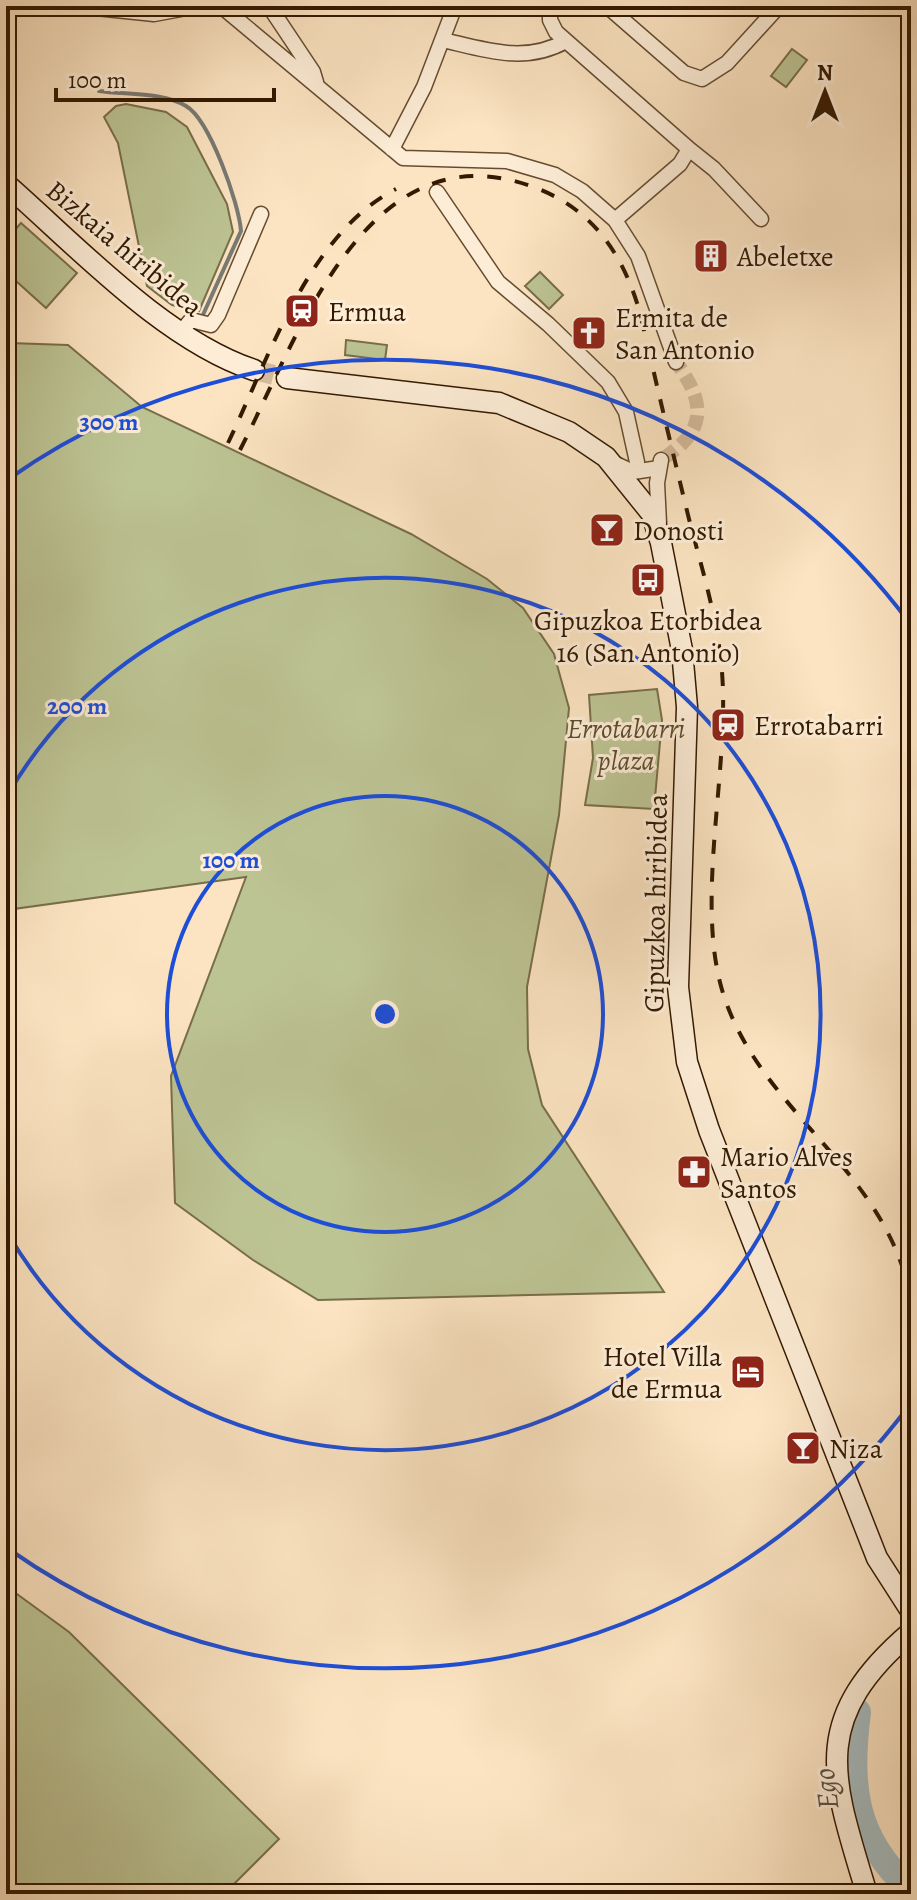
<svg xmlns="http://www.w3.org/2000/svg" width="917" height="1900" viewBox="0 0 917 1900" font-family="Alegreya,serif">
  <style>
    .green { fill: #bdc494; stroke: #786e4a; stroke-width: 2 }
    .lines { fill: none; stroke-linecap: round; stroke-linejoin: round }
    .stream { stroke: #787a73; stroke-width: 4 }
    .river { stroke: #a6bbbf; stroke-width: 26 }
    .street-tunnel { stroke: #d4bb9b; stroke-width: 14; stroke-dasharray: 14 7; stroke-linecap: butt }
    .secondary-tunnel { stroke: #d4bb9b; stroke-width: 20; stroke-dasharray: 20 10; stroke-linecap: butt }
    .street-casing { stroke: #654c30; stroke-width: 17 }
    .secondary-casing { stroke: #331900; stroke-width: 23 }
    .street { stroke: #fdedd7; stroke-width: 14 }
    .secondary { stroke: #fdedd7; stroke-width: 20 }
    .rail { stroke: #331900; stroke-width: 4; stroke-dasharray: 14 14; stroke-linecap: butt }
    .ring { fill: none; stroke: #1d4ed8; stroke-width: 4 }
    .labels { text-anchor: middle; stroke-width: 6; stroke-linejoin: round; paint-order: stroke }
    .street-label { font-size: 28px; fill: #331900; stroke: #fdedd7 }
    .poi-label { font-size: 28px; fill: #331900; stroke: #fdedd7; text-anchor: start }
    .park-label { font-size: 28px; font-style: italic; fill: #5c4c2c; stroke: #fdedd7 }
    .water-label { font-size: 30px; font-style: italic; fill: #5b5243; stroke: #fdedd7 }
    .centre { fill: #1d4ed8; stroke: #fdedd7; stroke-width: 4 }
    .ring-label { font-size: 24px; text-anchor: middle; font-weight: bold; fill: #1d4ed8; stroke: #fdedd7; stroke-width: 6; stroke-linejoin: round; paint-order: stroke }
  </style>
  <rect width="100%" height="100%" fill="#fce4c2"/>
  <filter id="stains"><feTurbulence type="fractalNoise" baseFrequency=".0025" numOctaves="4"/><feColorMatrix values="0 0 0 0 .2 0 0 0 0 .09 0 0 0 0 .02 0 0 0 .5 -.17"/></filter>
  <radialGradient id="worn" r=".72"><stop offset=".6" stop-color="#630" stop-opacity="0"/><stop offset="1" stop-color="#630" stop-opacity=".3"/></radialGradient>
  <path class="green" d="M 792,49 L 807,60 L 786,87 L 771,76 Z
    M 126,104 L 166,112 L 187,127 L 227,204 L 233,232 L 199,311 L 172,305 L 147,286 L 118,143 L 104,117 L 116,106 Z
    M 21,223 L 77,273 L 46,308 L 6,272 L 6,240 Z
    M 540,272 L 563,295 L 549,309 L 525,286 Z
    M 6,340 L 9,343 L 68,345 L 142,407 L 411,534 L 487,579 L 523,608 L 554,654 L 569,708 L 559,815 L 527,987 L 528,1049 L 542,1105 L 664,1292 L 318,1300 L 253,1260 L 175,1203 L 171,1076 L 246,877 L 6,910 Z
    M 346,340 L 387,345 L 385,360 L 345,355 Z
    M 657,689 L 662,720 L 654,809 L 585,805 L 593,758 L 589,695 Z
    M 6,1586 L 69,1632 L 279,1839 L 224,1894 L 6,1894 Z"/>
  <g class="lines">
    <path class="stream" d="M 99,91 C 125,95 163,92 186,106 C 210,120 239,204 241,231 L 202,317"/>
    <path class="river" d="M 858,1712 C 849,1786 853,1837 911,1890"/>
    <path class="street-tunnel" d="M 664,458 C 708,429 705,402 676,362"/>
    <path class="secondary-tunnel" d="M 254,370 L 287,378"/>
    <defs>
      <path id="street" d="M 77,6 L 154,14 L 197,6
        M 221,6 L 403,158 L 507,161 L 555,175 L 582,191 L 615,220 L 638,256 L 676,362
        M 269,6 L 313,72 L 316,82
        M 550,6 L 550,20 L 556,32 L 689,149 L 680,164 L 615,220
        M 607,6 L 684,73 L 702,79 L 727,63 L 779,6
        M 443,40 C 486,50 525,64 566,41
        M 392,149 L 424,87 L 455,6
        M 689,149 L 714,169 L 761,219
        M 437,192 L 498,282 L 548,324 L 608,382 L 626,412 L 637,462
        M 180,333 L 191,320 L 211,325 L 218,315 L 261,214
        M 616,464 L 633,472 L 659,468
        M 659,523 L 657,483 L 661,460"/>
      <path id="secondary" d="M 6,184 C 78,247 164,340 254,370
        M 287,378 L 499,403 L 569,432 L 606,457 L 652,514 L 661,543 L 682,650 L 687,707 L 678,987 L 687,1062 L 709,1130 L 877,1558 L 911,1611
        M 867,1894 C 832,1778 808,1720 911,1632"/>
    </defs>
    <use href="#street" class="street-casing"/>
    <use href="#secondary" class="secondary-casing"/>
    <use href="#street" class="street"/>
    <use href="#secondary" class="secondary"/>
    <path class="rail" d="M 228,443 C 268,360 309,233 396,189
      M 240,450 C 298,338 368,123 536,188 C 594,210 624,256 640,313 C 656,382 672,450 689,519 C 702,569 718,620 722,672 C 730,774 692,909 726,1002 C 767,1117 890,1173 911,1302"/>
  </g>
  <g class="ring">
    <circle cx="385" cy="1014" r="218"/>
    <path d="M7 796A436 436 0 1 1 7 1232"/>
    <path d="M911 1403A654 654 0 0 1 10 1550M10 478A654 654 0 0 1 911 625"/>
  </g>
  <defs>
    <symbol id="building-square" viewBox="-11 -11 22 22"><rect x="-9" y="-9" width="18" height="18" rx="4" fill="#8f2418" stroke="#fdedd7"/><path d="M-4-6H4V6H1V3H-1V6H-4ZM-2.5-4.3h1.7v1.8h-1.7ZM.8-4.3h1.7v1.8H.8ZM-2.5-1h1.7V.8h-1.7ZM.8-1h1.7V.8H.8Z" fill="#fff"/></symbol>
    <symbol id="station-square" viewBox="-11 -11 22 22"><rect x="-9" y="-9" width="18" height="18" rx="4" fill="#8f2418" stroke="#fdedd7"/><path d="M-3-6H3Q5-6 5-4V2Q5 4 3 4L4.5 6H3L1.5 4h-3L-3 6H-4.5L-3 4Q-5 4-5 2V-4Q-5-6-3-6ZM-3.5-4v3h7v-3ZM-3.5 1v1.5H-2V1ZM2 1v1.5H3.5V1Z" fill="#fff"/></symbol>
    <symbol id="church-square" viewBox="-11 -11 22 22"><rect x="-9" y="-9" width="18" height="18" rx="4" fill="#8f2418" stroke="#fdedd7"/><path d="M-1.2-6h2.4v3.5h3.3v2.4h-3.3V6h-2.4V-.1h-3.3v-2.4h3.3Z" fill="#fff"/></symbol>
    <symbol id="bar-square" viewBox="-11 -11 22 22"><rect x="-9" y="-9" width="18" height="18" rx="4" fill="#8f2418" stroke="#fdedd7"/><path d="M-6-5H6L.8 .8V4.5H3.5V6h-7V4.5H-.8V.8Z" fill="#fff"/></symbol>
    <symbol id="bus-square" viewBox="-11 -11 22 22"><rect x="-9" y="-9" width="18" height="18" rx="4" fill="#8f2418" stroke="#fdedd7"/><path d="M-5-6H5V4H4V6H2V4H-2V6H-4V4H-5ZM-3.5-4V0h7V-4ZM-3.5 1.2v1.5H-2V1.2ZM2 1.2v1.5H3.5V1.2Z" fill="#fff"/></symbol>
    <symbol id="pharmacy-square" viewBox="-11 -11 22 22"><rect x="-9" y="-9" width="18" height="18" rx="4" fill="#8f2418" stroke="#fdedd7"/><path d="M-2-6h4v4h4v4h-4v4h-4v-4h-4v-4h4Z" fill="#fff"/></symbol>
    <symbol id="hotel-square" viewBox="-11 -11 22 22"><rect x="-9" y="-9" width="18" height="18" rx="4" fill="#8f2418" stroke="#fdedd7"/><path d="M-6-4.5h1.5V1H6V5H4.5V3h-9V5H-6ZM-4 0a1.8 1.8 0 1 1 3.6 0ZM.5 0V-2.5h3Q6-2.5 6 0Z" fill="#fff"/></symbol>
  </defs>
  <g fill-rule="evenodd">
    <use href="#building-square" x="691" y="236" width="40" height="40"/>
    <use href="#station-square" x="282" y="291" width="40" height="40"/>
    <use href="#church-square" x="569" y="313" width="40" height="40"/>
    <use href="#bar-square" x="587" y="510" width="40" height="40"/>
    <use href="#bus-square" x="628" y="560" width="40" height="40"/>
    <use href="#station-square" x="708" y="705" width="40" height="40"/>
    <use href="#pharmacy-square" x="674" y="1152" width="40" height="40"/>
    <use href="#hotel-square" x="728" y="1352" width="40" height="40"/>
    <use href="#bar-square" x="783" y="1428" width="40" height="40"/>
  </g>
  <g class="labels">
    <g class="street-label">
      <text transform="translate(125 248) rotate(40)" y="10">Bizkaia hiribidea</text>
      <text transform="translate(655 903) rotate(-89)" y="10">Gipuzkoa hiribidea</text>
    </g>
    <g class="poi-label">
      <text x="737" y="266">Abeletxe</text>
      <text x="328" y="321">Ermua</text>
      <text x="615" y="327">Ermita de<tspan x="615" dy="32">San Antonio</tspan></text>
      <text x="633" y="540">Donosti</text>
      <text x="648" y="630" text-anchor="middle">Gipuzkoa Etorbidea<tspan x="648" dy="32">16 (San Antonio)</tspan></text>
      <text x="754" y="735">Errotabarri</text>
      <text x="720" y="1166">Mario Alves<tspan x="720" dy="32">Santos</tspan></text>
      <text x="722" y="1366" text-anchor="end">Hotel Villa<tspan x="722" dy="32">de Ermua</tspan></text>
      <text x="829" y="1458">Niza</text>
    </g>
    <g class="park-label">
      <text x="626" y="738">Errotabarri<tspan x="626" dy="32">plaza</tspan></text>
    </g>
    <g class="water-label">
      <text transform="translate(826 1789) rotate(-97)" y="10">Ego</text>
    </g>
  </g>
  <circle cx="385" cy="1014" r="12" class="centre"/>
  <g class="ring-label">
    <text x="109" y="430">300 m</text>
    <text x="77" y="714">200 m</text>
    <text x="231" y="868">100 m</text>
  </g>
  <rect width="917" height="1900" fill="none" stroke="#fce4c2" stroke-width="32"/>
  <rect x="8" y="8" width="901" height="1884" fill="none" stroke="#331900" stroke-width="4"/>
  <rect x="16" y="16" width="885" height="1868" fill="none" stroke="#331900" stroke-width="2"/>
  <g transform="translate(825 92)" stroke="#fdedd7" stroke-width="6" paint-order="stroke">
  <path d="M0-6L14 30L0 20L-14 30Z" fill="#331900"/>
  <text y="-12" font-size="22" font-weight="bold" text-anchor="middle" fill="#331900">N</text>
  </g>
  <path d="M56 88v12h218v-12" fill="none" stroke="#331900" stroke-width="4"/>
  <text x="68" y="88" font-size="24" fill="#331900" stroke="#fdedd7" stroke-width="6" paint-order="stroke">100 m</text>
  <rect width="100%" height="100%" filter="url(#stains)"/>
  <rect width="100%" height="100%" fill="url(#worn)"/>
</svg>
